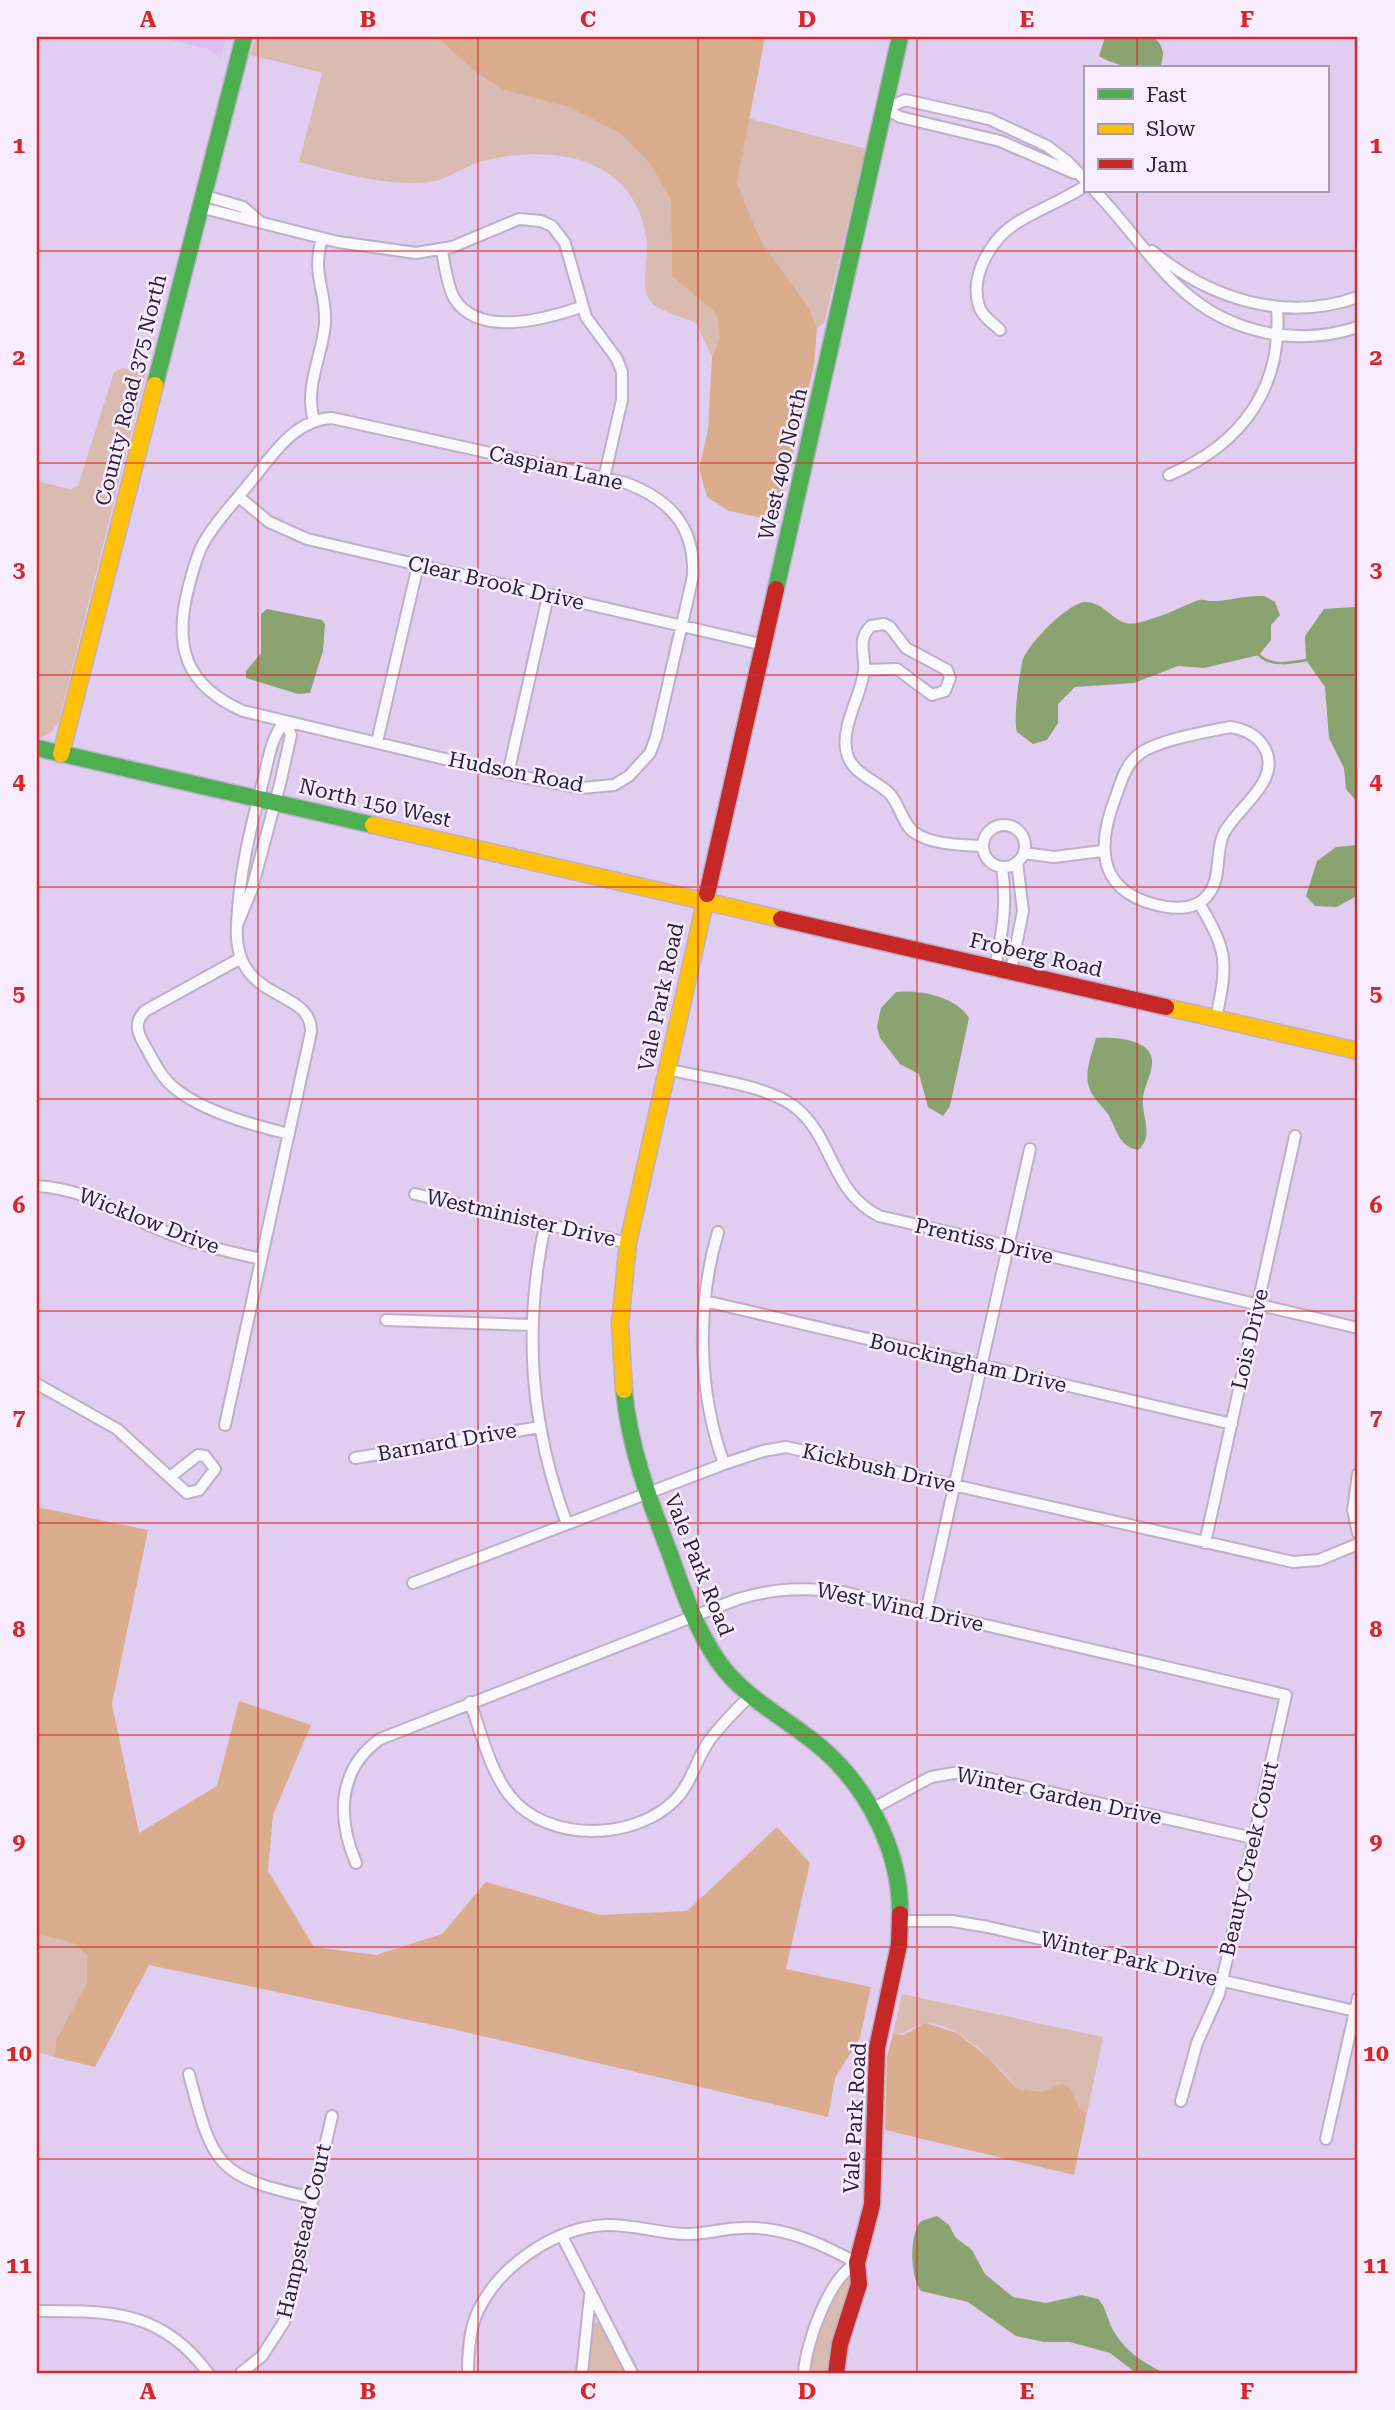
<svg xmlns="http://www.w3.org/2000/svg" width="1395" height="2410" viewBox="0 0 1395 2410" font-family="'Roboto Serif',serif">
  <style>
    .built { fill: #ddbef2 }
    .green { fill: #dabbb1 }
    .forest { fill: #d9ad8d }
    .water { fill: #8ba370 }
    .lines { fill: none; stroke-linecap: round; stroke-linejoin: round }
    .stream { stroke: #8ba370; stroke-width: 2.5 }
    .street-casing { stroke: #bdafc8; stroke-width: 14 }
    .fast-casing { stroke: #bdafc8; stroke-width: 19 }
    .slow-casing { stroke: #bdafc8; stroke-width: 19 }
    .jam-casing { stroke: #bdafc8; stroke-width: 19 }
    .street { stroke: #faf8fd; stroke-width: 10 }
    .fast { stroke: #4caf50; stroke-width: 16 }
    .slow { stroke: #ffc107; stroke-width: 16 }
    .jam { stroke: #c62828; stroke-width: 16 }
    .grid { fill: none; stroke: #d62828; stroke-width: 2; stroke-opacity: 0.55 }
    .labels { text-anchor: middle; stroke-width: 5; stroke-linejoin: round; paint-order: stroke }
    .street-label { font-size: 21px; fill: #2d2036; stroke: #f7edff }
    .neatline { fill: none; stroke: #d62828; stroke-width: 2.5 }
    .grid-label { font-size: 23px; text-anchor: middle; font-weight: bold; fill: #d62828 }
  </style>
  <rect width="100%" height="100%" fill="#e1cdef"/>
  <path class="built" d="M 158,37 L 226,37 L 221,58 L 208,49 Z"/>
  <path class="green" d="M 256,37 L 437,37 L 473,70 L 503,90 L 571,108 L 620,133 L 651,165 L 671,200 L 672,276 L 717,314 L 719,340 L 712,357 L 696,323 C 683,317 661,312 652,303 C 640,290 647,267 647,251 C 647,216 630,184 599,168 C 568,150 507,151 474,164 C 460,169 445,180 430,182 C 385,187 343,173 299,162 L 322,73 L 250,55 Z
    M 748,118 L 866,149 L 824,323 L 817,328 L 809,308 L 760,239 L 737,183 Z
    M 123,368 L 146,373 L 59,721 L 51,733 L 41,738 L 37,737 L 37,481 L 70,489 L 78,486 L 114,372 Z
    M 37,1934 L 73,1943 L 87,1955 L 87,1983 L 56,2040 L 55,2057 L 37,2052 Z
    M 902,1994 L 1103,2037 L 1087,2113 L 1080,2110 L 1071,2089 L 1062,2083 L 1043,2092 L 1017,2089 C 1001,2067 954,2018 924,2024 C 912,2026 906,2035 893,2034 Z
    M 848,2274 L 854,2274 L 832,2373 L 808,2373 L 815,2335 Z
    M 598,2322 L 603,2326 L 627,2373 L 586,2373 L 591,2325 Z"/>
  <path class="forest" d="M 437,37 L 765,37 L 737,183 L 760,239 L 809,308 L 817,328 L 814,365 L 777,521 L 729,511 L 707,497 L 699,469 L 708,430 L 712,357 L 719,340 L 717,314 L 672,276 L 671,200 L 651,165 L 620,133 L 571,108 L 503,90 L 473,70 Z
    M 37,1507 L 148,1530 L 112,1704 L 139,1833 L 217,1786 L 239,1701 L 311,1725 L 273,1815 L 268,1871 L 314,1947 L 376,1955 L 442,1934 L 486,1882 L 600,1915 L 687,1911 L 777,1827 L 810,1863 L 786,1969 L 871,1987 L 860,2038 L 835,2078 L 828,2117 L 452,2029 L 149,1965 L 95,2067 L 55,2057 L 56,2040 L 87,1983 L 87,1955 L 73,1943 L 37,1934 Z
    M 925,2023 L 957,2033 L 989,2058 L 1017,2089 L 1043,2092 L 1062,2083 L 1071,2089 L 1080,2110 L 1087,2113 L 1074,2175 L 885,2130 L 887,2057 L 893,2034 L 904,2035 Z"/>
  <path class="water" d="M 1105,37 L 1154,37 C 1164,47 1165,54 1160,67 C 1143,72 1113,65 1099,56 Z
    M 1264,596 L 1275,602 L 1280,615 L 1271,625 L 1271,640 L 1259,655 L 1204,668 L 1178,666 L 1134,683 L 1075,687 L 1058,704 L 1058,723 L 1047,740 L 1033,744 L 1017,732 C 1013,720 1019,677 1022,663 C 1025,647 1066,604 1085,602 C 1106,601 1114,628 1137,623 C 1159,618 1177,609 1196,601 C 1202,598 1206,601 1212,601 C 1230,601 1245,595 1264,596 Z
    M 1354,607 L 1358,609 L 1358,803 L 1346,789 L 1344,768 L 1329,738 L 1325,687 L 1306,660 L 1305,636 L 1324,609 Z
    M 267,609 L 322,620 L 325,624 L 323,651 L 310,693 L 298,694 L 246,678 L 246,671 L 261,653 L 261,614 Z
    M 1358,845 L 1358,895 L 1337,907 L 1315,906 L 1306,896 L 1317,861 L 1336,847 Z
    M 896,992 C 920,989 957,997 969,1018 L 950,1106 L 943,1116 L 928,1107 L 919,1074 L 900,1064 L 880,1038 L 877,1027 L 881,1008 Z
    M 1096,1038 C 1112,1037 1150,1038 1152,1060 C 1153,1073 1144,1086 1143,1098 C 1141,1116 1155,1136 1138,1150 C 1118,1146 1117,1129 1108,1114 C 1102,1106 1091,1096 1089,1087 C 1084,1072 1092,1053 1096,1038 Z
    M 937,2216 L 949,2225 L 955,2237 L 972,2250 L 985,2274 L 1013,2297 L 1046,2303 L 1082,2295 L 1098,2299 C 1107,2308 1107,2320 1113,2330 C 1125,2351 1143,2363 1165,2373 L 1136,2373 L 1110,2353 L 1070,2342 L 1044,2342 L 1016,2336 L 968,2302 L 921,2291 C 910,2277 909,2235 921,2221 Z"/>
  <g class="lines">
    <path class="stream" d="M 1259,655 C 1271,667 1291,663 1306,660"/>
    <defs>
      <path id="street" d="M 886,109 L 905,100 L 989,119 L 1047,146 L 1067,161 L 1085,180
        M 886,109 L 900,117 L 1000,141 L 1074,173
        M 1095,191 C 1152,251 1180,316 1268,333 C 1300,339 1328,337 1358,327
        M 202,195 L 243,207 L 260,222
        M 199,207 L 338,242 L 416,253 L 452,247 L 519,219 L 541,221 L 552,226 L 565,243 L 586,317 L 617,359 L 622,372 L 622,400 L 604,478
        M 442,251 C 445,266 447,285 454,298 C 478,338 546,319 581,307
        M 1152,251 C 1210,299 1285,323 1358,297
        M 1000,330 C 994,324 981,315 979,306 C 969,275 992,238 1018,222 C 1039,209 1064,200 1085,186
        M 332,418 L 626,483 C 671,500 695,527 693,576 L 656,737 L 650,753 L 629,776 L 614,785 L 582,788 L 508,774 L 243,711 C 184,685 173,645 189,585 C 193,571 196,557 203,544 C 214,523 233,504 248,485 C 272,457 292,420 332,418 Z
        M 314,421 C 304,387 322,357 325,324 C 327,290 311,277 322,238
        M 1169,475 C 1242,444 1283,388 1277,307
        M 239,497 L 269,522 L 307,539 L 764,645
        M 864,670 L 897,669 L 932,695 L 945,691 L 950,678 L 947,670 L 906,648 L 890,627 L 884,624 L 871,626 C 856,640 866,655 864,671 C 861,696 842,724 846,749 C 849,773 874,779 889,793 C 900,804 902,824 915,833 C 933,845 963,845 983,846
        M 285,721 L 291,735 L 280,784 L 252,889 L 237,925 C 239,874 250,830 263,781 C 269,759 270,739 285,721 Z
        M 1230,727 C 1243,729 1254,733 1262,744 C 1287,779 1235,808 1223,835 C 1215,855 1222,879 1207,896 C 1197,908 1181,909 1167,907 C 1100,896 1094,852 1116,796 C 1121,782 1126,764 1138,755 C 1156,740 1206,732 1230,727 Z
        M 377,742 L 418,565
        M 508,774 L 548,596
        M983 846a21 21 0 1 1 42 0a21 21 0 1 1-42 0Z
        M 1024,853 L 1054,857 L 1102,851
        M 1199,903 C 1228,952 1228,962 1216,1018
        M 241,958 L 145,1011 C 134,1022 137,1032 144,1044 C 151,1056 157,1070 167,1081 C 193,1109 252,1125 289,1134
        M 995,967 C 1003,931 1007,903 1002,867
        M 1011,970 L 1023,911 L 1017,862
        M 666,1069 C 703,1078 765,1084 795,1107 C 834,1138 830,1191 879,1216 L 1358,1328
        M 37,1186 C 86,1189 114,1211 158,1229 C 191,1243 225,1251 261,1259
        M 415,1194 L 628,1243
        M 545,1225 C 523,1329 530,1424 567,1524
        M 718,1232 C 696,1307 698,1391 724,1464
        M 705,1301 L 1232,1424
        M 386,1320 L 531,1325
        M 37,1384 L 117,1429 L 187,1493 L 199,1490 L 215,1469 L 205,1456 L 198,1455 L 170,1477
        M 225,1425 L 311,1032 C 312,986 232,1005 237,925
        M 355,1458 L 540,1427
        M 1358,1474 L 1353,1510 L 1358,1533
        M 1205,1543 L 1295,1136
        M 413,1583 L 724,1464 L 763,1451 L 786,1447 L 1293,1562 L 1319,1560 L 1358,1544
        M 926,1612 L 1030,1149
        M 470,1702 C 481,1732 490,1771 510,1796 C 548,1843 634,1841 675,1800 C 691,1784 695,1763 707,1744 C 718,1727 735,1711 750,1696
        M 872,1809 L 931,1777 L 960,1772 L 1253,1838
        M 356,1863 C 337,1818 337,1770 380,1739 L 738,1599 C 775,1588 805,1587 843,1592 L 1286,1695 L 1219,1994 L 1197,2043 L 1181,2101
        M 900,1921 L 952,1921 L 988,1927 L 1355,2011
        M 189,2074 C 213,2167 217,2177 313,2198
        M 1326,2139 L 1358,1998
        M 562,2236 L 632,2373
        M 37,2311 C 109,2311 161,2309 208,2373
        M 241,2373 L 262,2356 L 284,2322 L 332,2116
        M 468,2373 C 468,2353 469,2330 478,2311 C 500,2265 555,2228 605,2225 C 633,2224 657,2233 684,2234 C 704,2235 723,2228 742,2228 C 784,2226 822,2244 857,2263
        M 582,2373 L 590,2296
        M 804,2373 C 806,2343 829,2277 857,2263"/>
      <path id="fast" d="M 155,385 L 244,37
        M 776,589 L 900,37
        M 37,748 L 373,825
        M 624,1390 C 629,1447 650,1502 670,1554 C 683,1591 696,1629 718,1661 C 745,1700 789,1719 824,1750 C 869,1790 901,1853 900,1914"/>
      <path id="slow" d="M 61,754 L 155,385
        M 373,825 L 781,919
        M 1166,1007 L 1358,1051
        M 624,1390 L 620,1324 L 628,1243 L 707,894"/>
      <path id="jam" d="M 707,894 L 776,589
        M 781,919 L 1166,1007
        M 836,2373 L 840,2344 L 859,2284 L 857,2263 L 872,2205 L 877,2048 L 899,1945 L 900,1914"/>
    </defs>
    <use href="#street" class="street-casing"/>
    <use href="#fast" class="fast-casing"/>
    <use href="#slow" class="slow-casing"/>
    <use href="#jam" class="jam-casing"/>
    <use href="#street" class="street"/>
    <use href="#fast" class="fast"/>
    <use href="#slow" class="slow"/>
    <use href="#jam" class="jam"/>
  </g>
  <path class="grid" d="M 258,37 L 258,2373M 478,37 L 478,2373M 698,37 L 698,2373M 917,37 L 917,2373M 1137,37 L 1137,68M 1137,191 L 1137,2373M 37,251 L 1358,251M 37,463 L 1358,463M 37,675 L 1358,675M 37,887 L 1358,887M 37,1099 L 1358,1099M 37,1311 L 1358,1311M 37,1523 L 1358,1523M 37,1735 L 1358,1735M 37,1947 L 1358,1947M 37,2159 L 1358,2159"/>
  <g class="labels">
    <g class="street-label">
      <text transform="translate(131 390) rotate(-76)" y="7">County Road 375 North</text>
      <text transform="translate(783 464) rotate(-77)" y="7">West 400 North</text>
      <text transform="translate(556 468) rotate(13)" y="7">Caspian Lane</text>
      <text transform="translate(496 583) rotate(13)" y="7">Clear Brook Drive</text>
      <text transform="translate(516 772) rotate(11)" y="7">Hudson Road</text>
      <text transform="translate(375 803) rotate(13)" y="7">North 150 West</text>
      <text transform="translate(1036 955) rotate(13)" y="7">Froberg Road</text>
      <text transform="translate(661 997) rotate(-78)" y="7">Vale Park Road</text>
      <text transform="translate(521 1218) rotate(13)" y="7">Westminister Drive</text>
      <text transform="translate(149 1221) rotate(21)" y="7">Wicklow Drive</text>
      <text transform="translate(984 1241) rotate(13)" y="7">Prentiss Drive</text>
      <text transform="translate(1250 1339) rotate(-77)" y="7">Lois Drive</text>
      <text transform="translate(968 1363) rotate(13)" y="7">Bouckingham Drive</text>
      <text transform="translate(447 1442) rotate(-10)" y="7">Barnard Drive</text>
      <text transform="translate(879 1468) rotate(13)" y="7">Kickbush Drive</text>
      <text transform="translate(699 1565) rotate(68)" y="7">Vale Park Road</text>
      <text transform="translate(900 1607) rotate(12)" y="7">West Wind Drive</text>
      <text transform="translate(1059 1796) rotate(12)" y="7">Winter Garden Drive</text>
      <text transform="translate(1249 1859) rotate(-77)" y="7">Beauty Creek Court</text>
      <text transform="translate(1129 1959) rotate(13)" y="7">Winter Park Drive</text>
      <text transform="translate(855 2118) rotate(-87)" y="7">Vale Park Road</text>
      <text transform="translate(304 2231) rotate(-77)" y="7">Hampstead Court</text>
    </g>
  </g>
  <rect width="1395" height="2410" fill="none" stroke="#f7edff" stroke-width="77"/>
  <rect x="1084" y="66" width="245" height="126" fill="#f7edff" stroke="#a69baf" stroke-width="2"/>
  <rect x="1098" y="89" width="35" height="10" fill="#4caf50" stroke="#a69baf" stroke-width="2"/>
  <text x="1146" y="102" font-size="21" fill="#2d2036">Fast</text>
  <rect x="1098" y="124" width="35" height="10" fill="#ffc107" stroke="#a69baf" stroke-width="2"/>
  <text x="1146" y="136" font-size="21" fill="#2d2036">Slow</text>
  <rect x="1098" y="159" width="35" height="10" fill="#c62828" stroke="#a69baf" stroke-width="2"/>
  <text x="1146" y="172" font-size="21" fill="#2d2036">Jam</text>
  <rect x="38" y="38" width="1318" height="2334" class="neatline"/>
  <g class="grid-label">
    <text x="148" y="27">A</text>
    <text x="368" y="27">B</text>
    <text x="588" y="27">C</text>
    <text x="807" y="27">D</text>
    <text x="1027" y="27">E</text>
    <text x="1247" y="27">F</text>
    <text x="19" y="153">1</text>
    <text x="1376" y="153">1</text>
    <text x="19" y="365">2</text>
    <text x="1376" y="365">2</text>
    <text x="19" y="577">3</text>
    <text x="1376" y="577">3</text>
    <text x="19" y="789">4</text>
    <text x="1376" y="789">4</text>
    <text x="19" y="1001">5</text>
    <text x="1376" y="1001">5</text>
    <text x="19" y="1213">6</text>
    <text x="1376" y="1213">6</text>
    <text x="19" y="1425">7</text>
    <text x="1376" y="1425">7</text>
    <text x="19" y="1637">8</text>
    <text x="1376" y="1637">8</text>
    <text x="19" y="1849">9</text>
    <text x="1376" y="1849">9</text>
    <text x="19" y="2061">10</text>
    <text x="1376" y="2061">10</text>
    <text x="19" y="2273">11</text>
    <text x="1376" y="2273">11</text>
    <text x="148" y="2399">A</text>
    <text x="368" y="2399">B</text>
    <text x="588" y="2399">C</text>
    <text x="807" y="2399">D</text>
    <text x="1027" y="2399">E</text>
    <text x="1247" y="2399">F</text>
  </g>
</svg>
